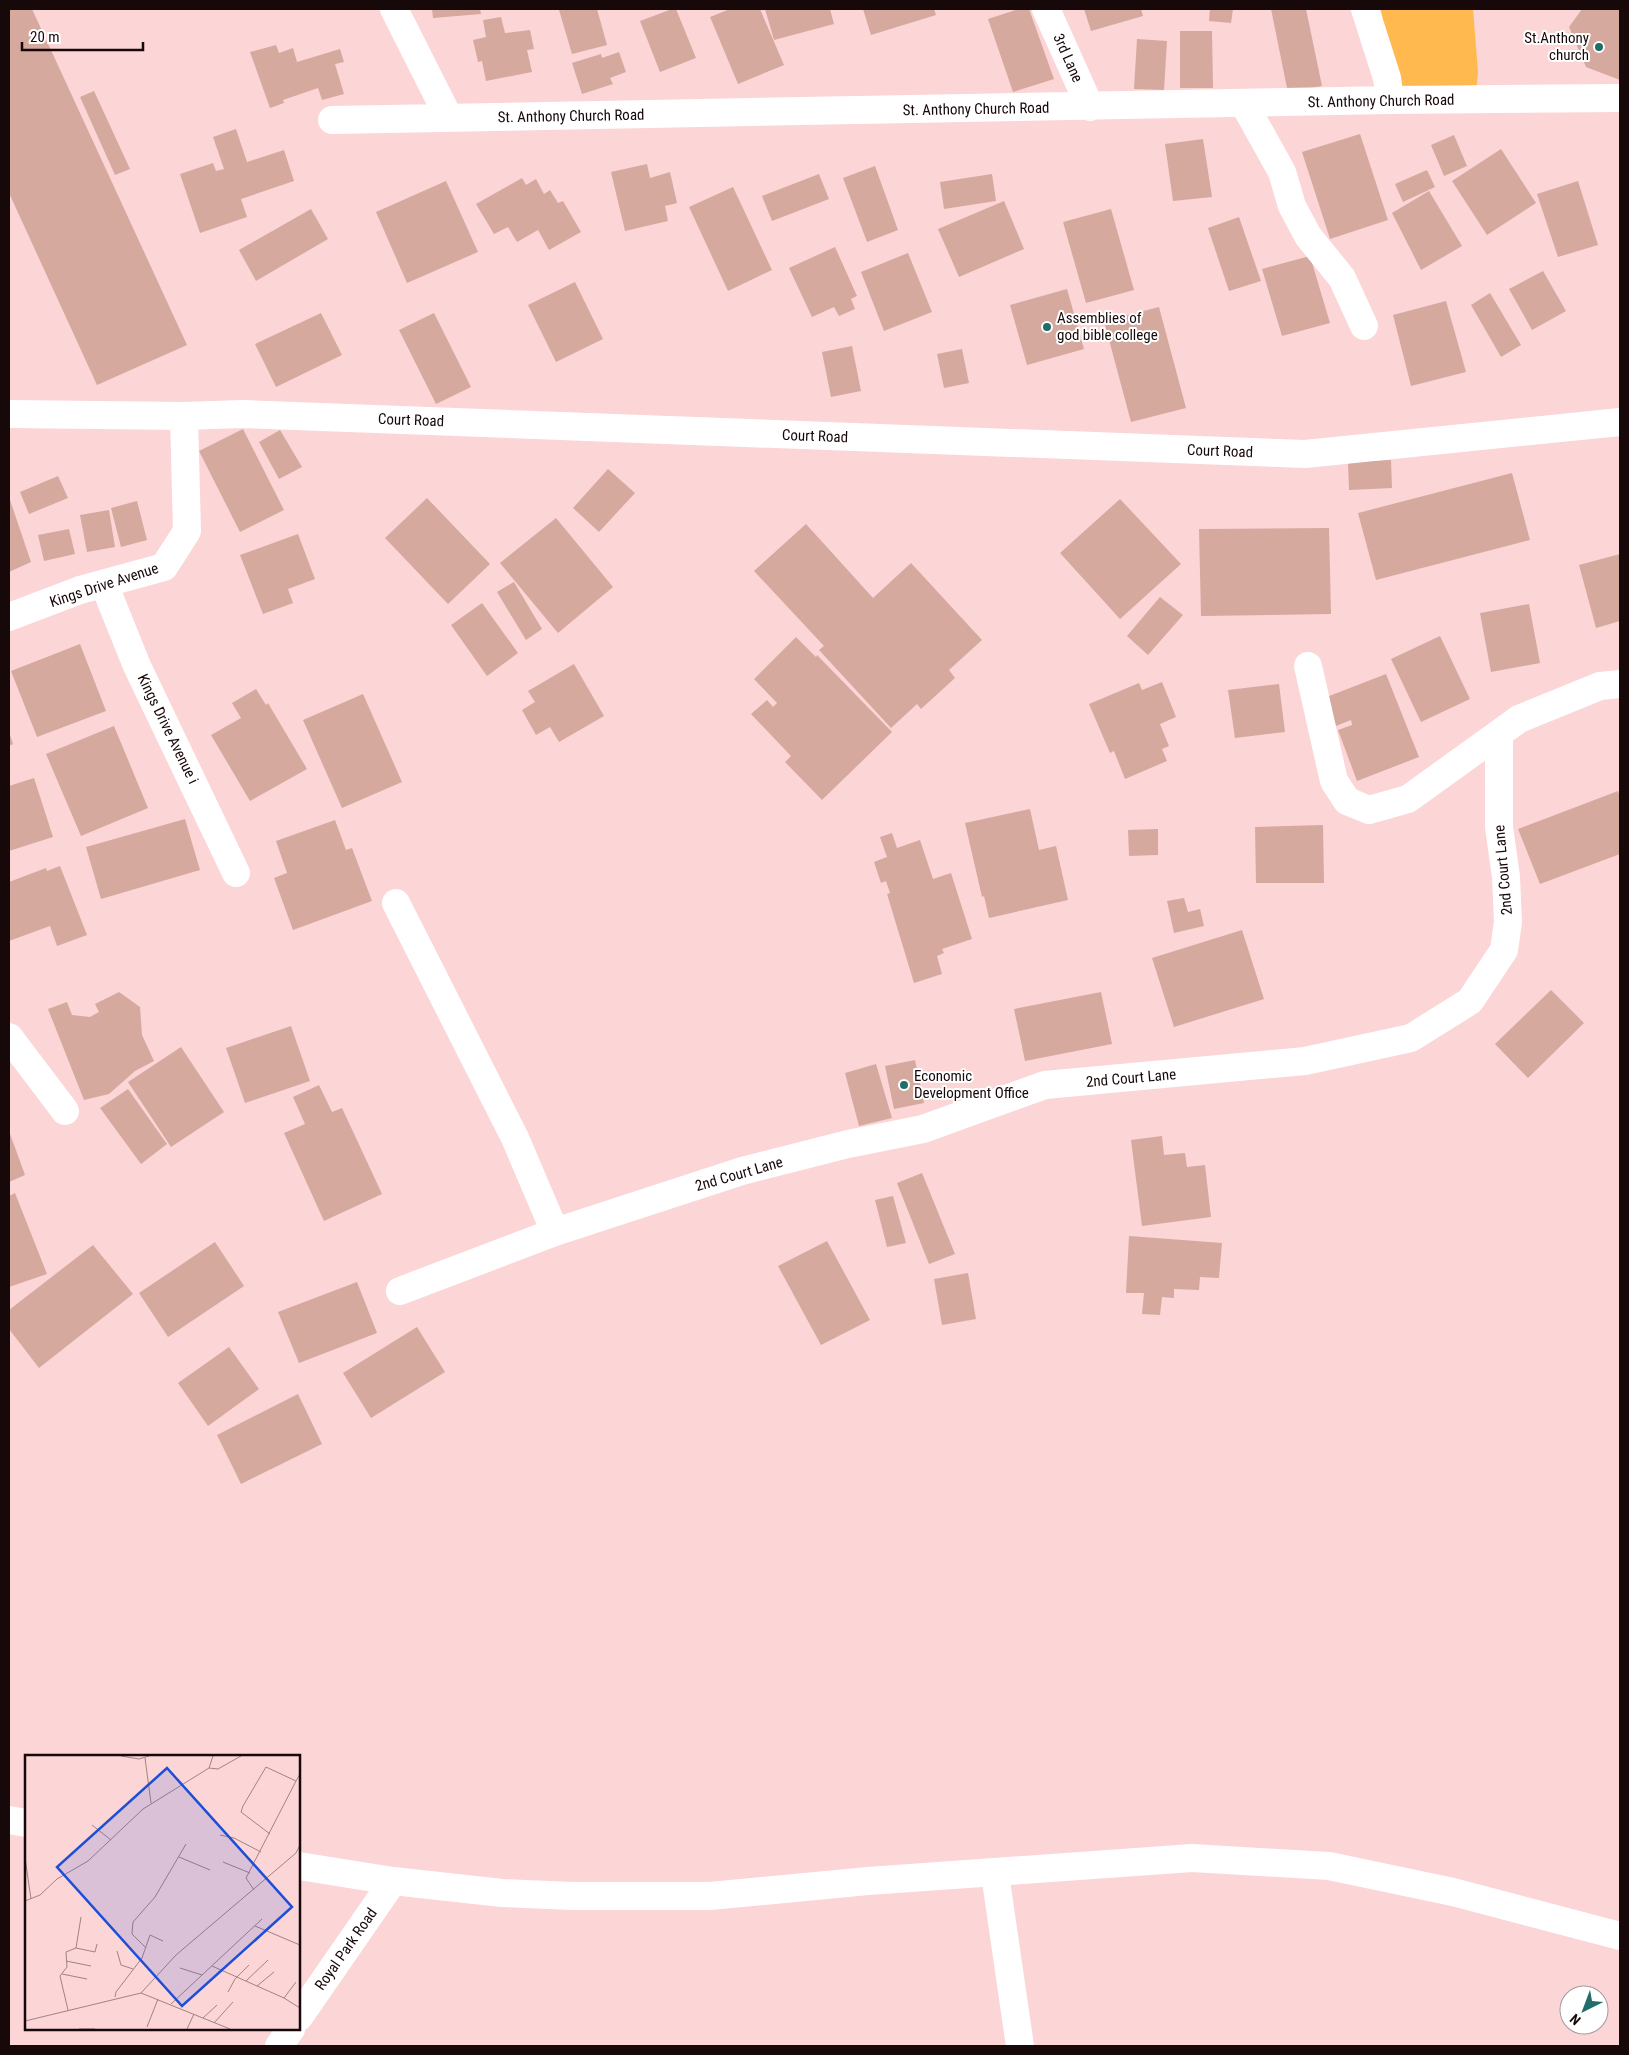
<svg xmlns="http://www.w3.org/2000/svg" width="1629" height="2055" viewBox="0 0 1629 2055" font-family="'Roboto Condensed',sans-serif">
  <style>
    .green { fill: #ffb94e }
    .building { fill: #d5a99e }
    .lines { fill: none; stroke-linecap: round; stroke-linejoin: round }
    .minor { stroke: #fff; stroke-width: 28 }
    .poi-dot { fill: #216d6c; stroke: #fff; stroke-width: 2 }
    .labels { text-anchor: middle; stroke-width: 4; stroke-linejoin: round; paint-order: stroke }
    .poi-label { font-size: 15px; fill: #170809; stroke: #fff; text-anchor: start }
    .street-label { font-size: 15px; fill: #170809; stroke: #fff }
    .inset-road { fill: none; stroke: #a08385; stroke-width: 1 }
    .view { fill: #1d4ed8; fill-opacity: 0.15; stroke: #1d4ed8; stroke-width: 2.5 }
    .inset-edge { fill: none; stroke: #170809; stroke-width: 2.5 }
  </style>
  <rect width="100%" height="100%" fill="#fcd5d7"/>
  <path class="green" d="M 1381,9 L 1473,9 L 1478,72 L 1476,92 L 1393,86 Z"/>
  <path class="building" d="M 9,9 L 32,9 L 187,345 L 97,385 L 9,193 Z
    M 432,9 L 480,9 L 481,14 L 433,18 Z
    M 565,9 L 597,9 L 607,45 L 572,54 L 559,10 Z
    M 672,9 L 676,9 L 696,58 L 660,72 L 640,21 Z
    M 730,9 L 760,9 L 784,65 L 738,84 L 710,17 Z
    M 765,9 L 830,9 L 834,24 L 774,40 Z
    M 863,9 L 934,9 L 936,15 L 871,35 Z
    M 1019,9 L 1029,9 L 1054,79 L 1013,92 L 988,19 Z
    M 1084,9 L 1141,9 L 1143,16 L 1091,31 Z
    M 1210,9 L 1233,9 L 1231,23 L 1209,21 Z
    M 1271,9 L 1306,9 L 1322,86 L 1288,93 Z
    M 1582,9 L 1620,9 L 1620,80 L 1586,67 L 1569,27 Z
    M 501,17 L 505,33 L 530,30 L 534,49 L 527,50 L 532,72 L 486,81 L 482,61 L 478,62 L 473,40 L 486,37 L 483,20 Z
    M 1180,31 L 1212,31 L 1213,88 L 1180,88 Z
    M 1137,39 L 1167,41 L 1164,90 L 1134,89 Z
    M 276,45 L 279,53 L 293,48 L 297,62 L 340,49 L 344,62 L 335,64 L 344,94 L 322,100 L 318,88 L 283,100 L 284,103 L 270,108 L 250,52 Z
    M 619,52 L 626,72 L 610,78 L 613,84 L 582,94 L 572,63 L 601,54 L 602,58 Z
    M 94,91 L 130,169 L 115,175 L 80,97 Z
    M 236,129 L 247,162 L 284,150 L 294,181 L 241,199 L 247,217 L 200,233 L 180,174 L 213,163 L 216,171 L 224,169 L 213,137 Z
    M 1360,134 L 1388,220 L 1330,239 L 1302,152 Z
    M 1454,135 L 1467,166 L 1444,176 L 1431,145 Z
    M 1203,139 L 1212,197 L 1173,201 L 1165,144 Z
    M 1501,149 L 1536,203 L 1487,235 L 1452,181 Z
    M 647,164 L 650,178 L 670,172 L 677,203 L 665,206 L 668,221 L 625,231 L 611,172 Z
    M 875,166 L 898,230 L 867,242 L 843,178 Z
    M 1427,170 L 1435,187 L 1403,202 L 1395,184 Z
    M 819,174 L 829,199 L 772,221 L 762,196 Z
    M 992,174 L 996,201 L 944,209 L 940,182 Z
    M 522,178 L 526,185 L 536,179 L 544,194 L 550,190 L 558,203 L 563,201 L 581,232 L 549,250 L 538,230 L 517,242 L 508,227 L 494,234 L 476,204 Z
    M 446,181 L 478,252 L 407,283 L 376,212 Z
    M 1578,181 L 1598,245 L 1558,257 L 1537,194 Z
    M 733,187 L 772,270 L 728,291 L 689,207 Z
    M 1429,191 L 1462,246 L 1421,270 L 1392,213 Z
    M 1004,201 L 1024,249 L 959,277 L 938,229 Z
    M 311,209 L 328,239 L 256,281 L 239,250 Z
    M 1111,209 L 1134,290 L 1086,303 L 1063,222 Z
    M 1239,217 L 1261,281 L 1229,291 L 1208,228 Z
    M 835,247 L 857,296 L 851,299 L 855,309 L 839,316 L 834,307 L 812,317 L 789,268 Z
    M 908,253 L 932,312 L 884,331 L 861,272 Z
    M 1310,256 L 1330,323 L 1282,336 L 1262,269 Z
    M 1543,271 L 1566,311 L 1532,330 L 1509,289 Z
    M 575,282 L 603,339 L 556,362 L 528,305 Z
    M 1067,289 L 1084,349 L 1027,365 L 1010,305 Z
    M 1490,293 L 1521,345 L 1501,357 L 1471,305 Z
    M 1446,301 L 1466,372 L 1411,386 L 1393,315 Z
    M 1159,307 L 1186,408 L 1131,422 L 1104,321 Z
    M 321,313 L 342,355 L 276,387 L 255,344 Z
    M 434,313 L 471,387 L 436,404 L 399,330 Z
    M 852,346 L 861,391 L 831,397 L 822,352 Z
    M 962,349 L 969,383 L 944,388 L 937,354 Z
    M 243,429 L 284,510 L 240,532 L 199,451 Z
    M 280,430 L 302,467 L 279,479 L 259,442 Z
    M 1391,460 L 1392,488 L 1349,490 L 1348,462 Z
    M 608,469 L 635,493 L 599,532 L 573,508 Z
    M 1512,473 L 1530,540 L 1376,580 L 1358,513 Z
    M 58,476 L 68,498 L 29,514 L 20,492 Z
    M 9,497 L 31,562 L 9,572 Z
    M 427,498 L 490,564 L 448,604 L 385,538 Z
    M 1120,499 L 1181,564 L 1120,619 L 1060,553 Z
    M 137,501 L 147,540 L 121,547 L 111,508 Z
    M 109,510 L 115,547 L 87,552 L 80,515 Z
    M 556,518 L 613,587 L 558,633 L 500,563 Z
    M 806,524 L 873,598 L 911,563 L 982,640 L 949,670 L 955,678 L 921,709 L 917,704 L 891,728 L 819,650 L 824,646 L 754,571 Z
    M 1329,528 L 1331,614 L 1201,616 L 1199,529 Z
    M 69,529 L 75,554 L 44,561 L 38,535 Z
    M 298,534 L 315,579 L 288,589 L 293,603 L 263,614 L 240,555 Z
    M 1620,554 L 1620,621 L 1596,628 L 1579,565 Z
    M 514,582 L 542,629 L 526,640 L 497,592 Z
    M 1160,597 L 1183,615 L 1148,655 L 1127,636 Z
    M 482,603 L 518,653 L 487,676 L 451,625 Z
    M 1529,604 L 1540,663 L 1491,672 L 1480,613 Z
    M 1440,636 L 1470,699 L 1421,722 L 1391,659 Z
    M 796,637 L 816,657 L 817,655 L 892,732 L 822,800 L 785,762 L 791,756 L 751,714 L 767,700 L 773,707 L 777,703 L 754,679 Z
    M 80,644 L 106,711 L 37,737 L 11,671 Z
    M 574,664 L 604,716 L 559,742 L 550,727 L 536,735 L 522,710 L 535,702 L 528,691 Z
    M 1386,674 L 1419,757 L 1357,781 L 1338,730 L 1352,725 L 1351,720 L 1336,726 L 1324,698 Z
    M 1162,682 L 1176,717 L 1160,724 L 1169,746 L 1162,749 L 1167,761 L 1125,779 L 1114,751 L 1110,753 L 1089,704 L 1139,683 L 1142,690 Z
    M 1279,684 L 1285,732 L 1235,738 L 1228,690 Z
    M 256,689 L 266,705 L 268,703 L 307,769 L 250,801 L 211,735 L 241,718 L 232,703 Z
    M 363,694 L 402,782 L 342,808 L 303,720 Z
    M 114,726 L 148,808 L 81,836 L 46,754 Z
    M 9,732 L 13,744 L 9,746 Z
    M 34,778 L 53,837 L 9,851 L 9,786 Z
    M 1618,791 L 1620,797 L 1620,854 L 1540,884 L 1518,829 Z
    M 1030,809 L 1039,850 L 1056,846 L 1068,900 L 989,918 L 984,896 L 982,897 L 965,823 Z
    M 185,819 L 200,870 L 101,899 L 86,847 Z
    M 335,820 L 346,850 L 352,848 L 372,901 L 293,930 L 274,878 L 287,873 L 276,841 Z
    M 1323,825 L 1324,883 L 1256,883 L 1255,827 Z
    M 1158,829 L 1158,855 L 1129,856 L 1128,830 Z
    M 892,833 L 897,848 L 920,840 L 933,879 L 951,873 L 972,939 L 942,949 L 944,953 L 937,956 L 942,974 L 914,983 L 887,894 L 890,893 L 886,881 L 881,883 L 874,862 L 887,857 L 880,837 Z
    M 60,866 L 87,935 L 57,946 L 50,926 L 9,941 L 9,882 L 46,868 L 47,871 Z
    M 1184,898 L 1188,912 L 1200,909 L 1204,926 L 1174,933 L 1167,901 Z
    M 1242,930 L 1264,999 L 1174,1027 L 1152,958 Z
    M 1551,990 L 1584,1023 L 1528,1078 L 1495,1044 Z
    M 119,992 L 140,1007 L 142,1035 L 154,1061 L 135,1071 L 109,1094 L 84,1100 L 48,1009 L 67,1002 L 72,1015 L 90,1017 L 99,1012 L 95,1004 Z
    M 1101,992 L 1112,1044 L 1025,1061 L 1014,1009 Z
    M 291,1026 L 310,1081 L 245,1103 L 226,1048 Z
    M 181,1047 L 224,1112 L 171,1147 L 128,1082 Z
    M 915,1060 L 924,1103 L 894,1109 L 885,1066 Z
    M 876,1064 L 892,1118 L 859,1126 L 845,1073 Z
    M 319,1085 L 332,1112 L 342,1108 L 382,1194 L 324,1221 L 284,1133 L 305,1124 L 293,1097 Z
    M 128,1089 L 167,1144 L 141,1164 L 100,1108 Z
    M 9,1131 L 25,1175 L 9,1182 Z
    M 1162,1136 L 1164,1155 L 1185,1153 L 1187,1167 L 1205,1165 L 1211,1217 L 1142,1226 L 1131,1140 Z
    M 922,1173 L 955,1254 L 929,1264 L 897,1183 Z
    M 15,1193 L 47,1274 L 9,1287 L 9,1196 Z
    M 893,1196 L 906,1243 L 887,1247 L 875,1200 Z
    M 1129,1236 L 1222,1243 L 1219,1278 L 1200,1277 L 1199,1290 L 1174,1289 L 1174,1298 L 1162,1297 L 1160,1315 L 1142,1314 L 1144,1293 L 1126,1293 Z
    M 827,1241 L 870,1320 L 821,1345 L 778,1266 Z
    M 215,1242 L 244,1286 L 168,1337 L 139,1293 Z
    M 93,1245 L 133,1294 L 39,1368 L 9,1329 L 9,1310 Z
    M 968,1273 L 976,1319 L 942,1325 L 934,1279 Z
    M 357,1282 L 377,1333 L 299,1363 L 278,1312 Z
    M 417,1327 L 445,1372 L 371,1418 L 343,1373 Z
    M 229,1347 L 259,1389 L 208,1426 L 178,1383 Z
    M 298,1394 L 322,1444 L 241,1484 L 217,1435 Z"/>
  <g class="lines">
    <path class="minor" d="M 394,9 L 449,118
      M 1046,9 L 1090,107
      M 1365,9 L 1387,78 L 1390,100
      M 1244,104 L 1282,172 L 1292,206 L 1308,236 L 1342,278 L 1364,326
      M 332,120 L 1390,100 L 1620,98
      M 9,414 L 184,416 L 243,414 L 1305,454 L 1620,422
      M 104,584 L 137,666 L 236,873
      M 9,617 L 80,590 L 164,567 L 187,531 L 184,416
      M 1308,666 L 1334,781 L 1347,801 L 1369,810 L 1408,799 L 1519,719 L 1600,686 L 1620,684
      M 396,903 L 515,1138 L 555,1232
      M 9,1037 L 65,1111
      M 400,1291 L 555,1232 L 742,1171 L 848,1144 L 923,1129 L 1045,1085 L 1305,1061 L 1411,1038 L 1470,1001 L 1504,950 L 1508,922 L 1506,877 L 1499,827 L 1499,734
      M 9,1820 L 26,1823
      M 299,1866 L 393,1881 L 502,1893 L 573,1896 L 710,1896 L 868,1881 L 1192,1858 L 1329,1866 L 1453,1892 L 1620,1936
      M 995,1874 L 1020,2046
      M 299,2017 L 393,1881
      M 279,2046 L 291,2029"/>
  </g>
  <g class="poi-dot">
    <circle cx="1599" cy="47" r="5"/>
    <circle cx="1047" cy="327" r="5"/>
    <circle cx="904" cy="1085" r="5"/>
  </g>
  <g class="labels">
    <g class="poi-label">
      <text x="1589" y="43" text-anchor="end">St.Anthony<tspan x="1589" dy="17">church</tspan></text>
      <text x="1057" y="323">Assemblies of<tspan x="1057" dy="17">god bible college</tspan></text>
      <text x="914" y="1081">Economic<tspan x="914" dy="17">Development Office</tspan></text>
    </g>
    <g class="street-label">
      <text transform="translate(1068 58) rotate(66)" y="5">3rd Lane</text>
      <text transform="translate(1381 101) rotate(-1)" y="5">St. Anthony Church Road</text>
      <text transform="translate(976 109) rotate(-1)" y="5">St. Anthony Church Road</text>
      <text transform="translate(571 116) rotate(-1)" y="5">St. Anthony Church Road</text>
      <text transform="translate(411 420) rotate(2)" y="5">Court Road</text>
      <text transform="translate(815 436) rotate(2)" y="5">Court Road</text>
      <text transform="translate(1220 451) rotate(2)" y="5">Court Road</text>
      <text transform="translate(104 585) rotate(-18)" y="5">Kings Drive Avenue</text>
      <text transform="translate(168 729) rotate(64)" y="5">Kings Drive Avenue i</text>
      <text transform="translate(1503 870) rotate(-95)" y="5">2nd Court Lane</text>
      <text transform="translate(1131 1078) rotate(-5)" y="5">2nd Court Lane</text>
      <text transform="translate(739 1174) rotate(-16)" y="5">2nd Court Lane</text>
      <text transform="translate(346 1949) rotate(-55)" y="5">Royal Park Road</text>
    </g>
  </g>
  <g transform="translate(25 1755)">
    <rect width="275" height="275" fill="#fcd5d7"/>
    <path class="inset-road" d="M 96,1 L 114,4 L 124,1M 120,3 L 126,48M 184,13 L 193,14 L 216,1M 67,70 L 86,85M 245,79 L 216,57 L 218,51 L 241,12 L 271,26 L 275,19M 195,80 L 209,83 L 236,97M 154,102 L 185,115M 0,103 L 6,144M 198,107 L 225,118M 229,135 L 221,123 L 271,26M 0,146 L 15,140 L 32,124 L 63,106 L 118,54 L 184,13 L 188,1M 230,171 L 275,190M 51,193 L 56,162M 121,193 L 107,179 L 108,167 L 130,142 L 161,89M 92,196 L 96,210 L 108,214M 41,206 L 66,211M 187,211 L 259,243 L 275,253M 155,213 L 177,220M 37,219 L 62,224M 221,226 L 243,205M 232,231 L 249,217M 203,237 L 210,224 L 224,210M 116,238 L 151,200 L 271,98 L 275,90M 90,242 L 91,237 L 117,203 L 125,180 L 138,186M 259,243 L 271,227M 146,249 L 237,164M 43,255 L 35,221 L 42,212 L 41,197 L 51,193 L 70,197 L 72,189M 178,263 L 192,250M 0,266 L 116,238 L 205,274M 189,268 L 208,247M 122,272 L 133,244M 54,274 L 70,274M 162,274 L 169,259"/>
    <path class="view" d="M 142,13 L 267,152 L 157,251 L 32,112 Z"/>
    <rect width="275" height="275" class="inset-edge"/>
  </g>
  <rect width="1629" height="2055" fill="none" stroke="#170809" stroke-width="20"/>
  <g transform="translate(1584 2010) rotate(222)"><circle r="24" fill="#ffffff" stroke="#a29c9d"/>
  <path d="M0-4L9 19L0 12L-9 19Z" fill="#216d6c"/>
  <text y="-8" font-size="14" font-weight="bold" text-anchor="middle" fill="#170809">N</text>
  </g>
  <path d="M22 42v8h121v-8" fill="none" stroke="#170809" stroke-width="2.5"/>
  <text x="30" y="42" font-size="15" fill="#170809" stroke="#ffffff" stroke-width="4" paint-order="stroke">20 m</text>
</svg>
